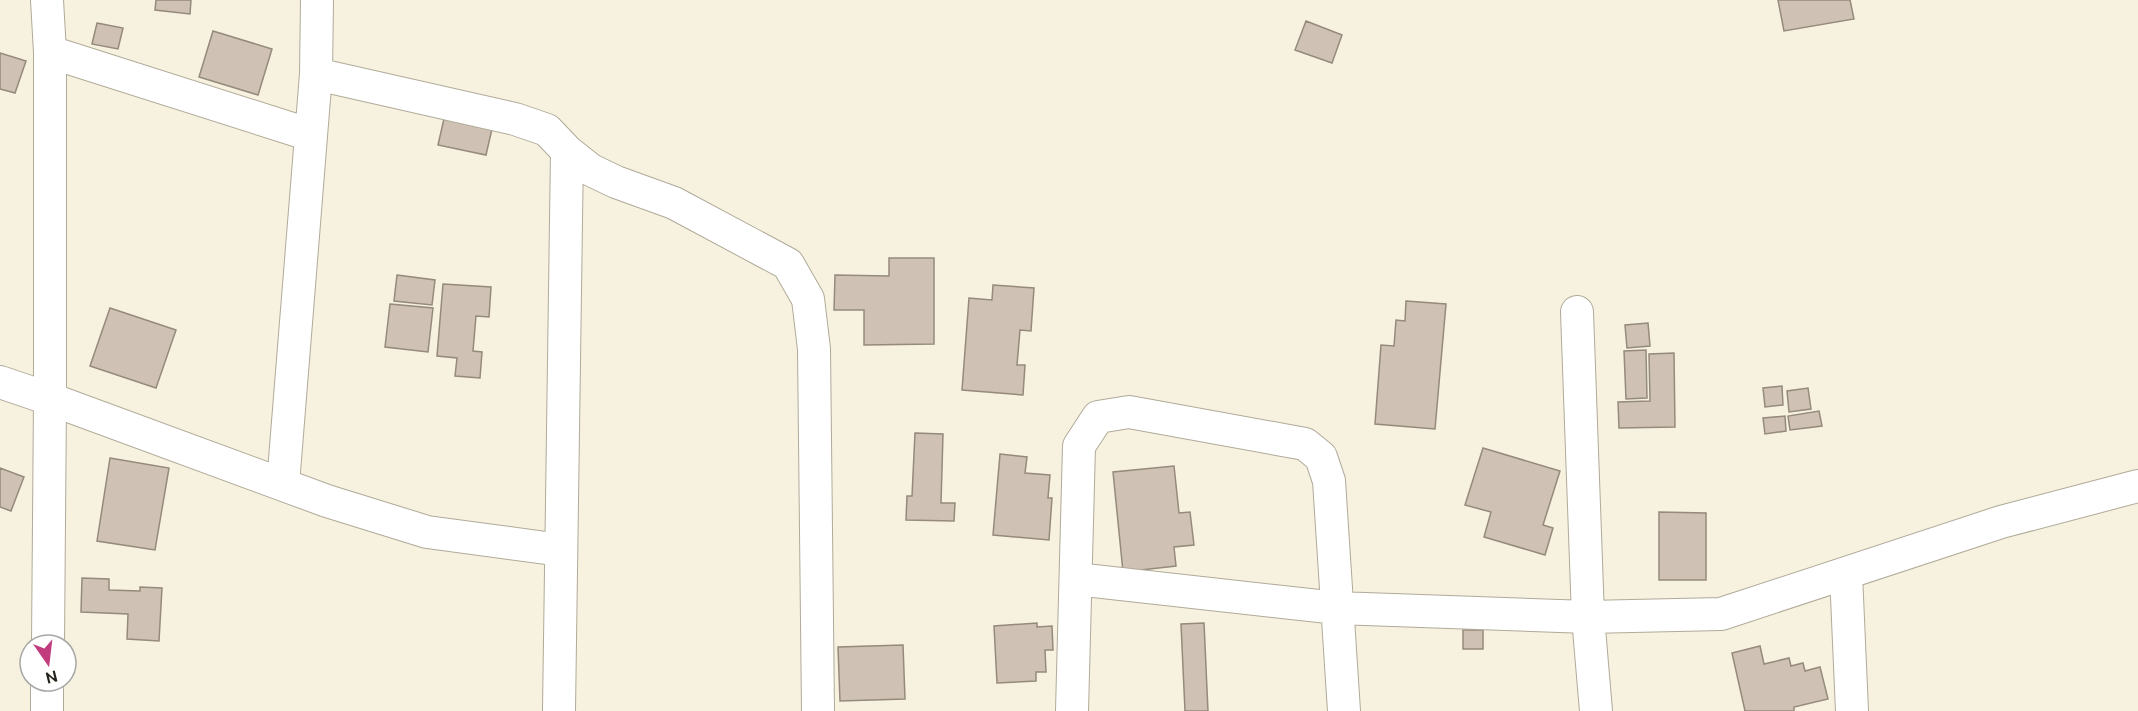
<svg xmlns="http://www.w3.org/2000/svg" width="2138" height="711" viewBox="0 0 2138 711" font-family="Ubuntu,sans-serif">
  <style>
    .building { fill: #cfc2b4; stroke: #958a7c; stroke-width: 1.5 }
    .lines { fill: none; stroke-linecap: round; stroke-linejoin: round }
    .street-casing { stroke: #b0aa99; stroke-width: 34 }
    .street { stroke: #fff; stroke-width: 32 }
  </style>
  <rect width="100%" height="100%" fill="#f7f1df"/>
  <path class="building" d="M 156,0 L 191,0 L 190,14 L 155,10 Z
    M 1778,0 L 1850,0 L 1854,19 L 1784,31 Z
    M 1306,21 L 1342,35 L 1332,63 L 1295,50 Z
    M 97,23 L 123,28 L 118,49 L 92,44 Z
    M 213,31 L 272,49 L 258,95 L 199,77 Z
    M 0,53 L 26,61 L 15,93 L 0,89 Z
    M 446,110 L 494,120 L 486,155 L 438,145 Z
    M 889,258 L 934,258 L 934,344 L 864,345 L 864,310 L 834,310 L 835,275 L 889,276 Z
    M 397,275 L 435,280 L 432,305 L 394,301 Z
    M 443,284 L 491,287 L 489,317 L 476,316 L 473,351 L 482,352 L 480,378 L 455,376 L 457,358 L 437,356 Z
    M 993,285 L 1034,288 L 1031,331 L 1020,330 L 1017,365 L 1025,365 L 1023,395 L 962,390 L 969,298 L 992,300 Z
    M 1406,301 L 1446,304 L 1435,429 L 1375,424 L 1381,345 L 1394,346 L 1396,320 L 1405,321 Z
    M 390,304 L 433,308 L 428,352 L 385,347 Z
    M 110,308 L 176,330 L 156,388 L 90,366 Z
    M 1648,323 L 1650,346 L 1627,348 L 1625,325 Z
    M 1646,350 L 1647,398 L 1626,399 L 1624,351 Z
    M 1674,353 L 1675,427 L 1619,428 L 1618,402 L 1650,401 L 1649,354 Z
    M 1782,386 L 1783,405 L 1765,407 L 1763,388 Z
    M 1808,388 L 1811,409 L 1789,412 L 1787,391 Z
    M 1819,411 L 1822,426 L 1790,430 L 1788,416 Z
    M 1785,416 L 1786,431 L 1765,434 L 1763,418 Z
    M 915,433 L 943,434 L 941,503 L 955,503 L 954,521 L 906,520 L 907,496 L 912,496 Z
    M 1483,448 L 1560,471 L 1543,525 L 1553,528 L 1545,555 L 1484,537 L 1491,512 L 1465,505 Z
    M 1000,454 L 1027,457 L 1025,473 L 1050,475 L 1048,498 L 1052,498 L 1049,540 L 993,535 Z
    M 110,458 L 169,468 L 155,550 L 97,541 Z
    M 1174,466 L 1179,513 L 1190,512 L 1194,545 L 1174,547 L 1176,566 L 1123,572 L 1113,472 Z
    M 0,468 L 24,477 L 11,511 L 0,507 Z
    M 1659,512 L 1706,513 L 1706,580 L 1659,580 Z
    M 82,578 L 109,579 L 109,590 L 140,591 L 140,587 L 162,588 L 159,641 L 127,639 L 128,614 L 81,612 Z
    M 1037,623 L 1037,627 L 1052,626 L 1053,650 L 1045,650 L 1046,672 L 1036,672 L 1036,681 L 997,683 L 994,626 Z
    M 1204,623 L 1208,711 L 1185,711 L 1181,624 Z
    M 1463,630 L 1483,630 L 1483,649 L 1463,649 Z
    M 903,645 L 905,699 L 840,701 L 838,647 Z
    M 1760,646 L 1764,664 L 1789,658 L 1791,666 L 1803,663 L 1805,671 L 1820,667 L 1828,699 L 1794,707 L 1794,711 L 1745,711 L 1732,653 Z"/>
  <g class="lines">
    <defs>
      <path id="street" d="M 47,0 L 50,52 L 50,399 L 48,645
        M 50,52 L 311,135
        M 316,74 L 515,119 L 547,130 L 567,151 L 591,170 L 616,182 L 674,203 L 788,264 L 808,299 L 814,349 L 818,711
        M 1577,312 L 1588,617 L 1596,711
        M 0,382 L 50,399 L 327,501 L 427,532 L 561,550
        M 283,484 L 316,74 L 317,0
        M 1846,574 L 1852,711
        M 1076,579 L 1337,608 L 1588,617 L 1721,614 L 2001,522 L 2138,486
        M 47,711 L 47,681
        M 559,711 L 567,151
        M 1072,711 L 1079,446 L 1098,417 L 1129,412 L 1305,444 L 1321,457 L 1329,481 L 1344,711"/>
    </defs>
    <use href="#street" class="street-casing"/>
    <use href="#street" class="street"/>
  </g>
  <g transform="translate(48 663) rotate(166)"><circle r="28" fill="#ffffff" stroke="#a7a7a4" stroke-width="1.5"/>
  <path d="M0-4.5L10 22L0 15L-10 22Z" fill="#c23c7d"/>
  <text y="-9" font-size="16" font-weight="bold" text-anchor="middle" fill="#24221c">N</text>
  </g>
</svg>
